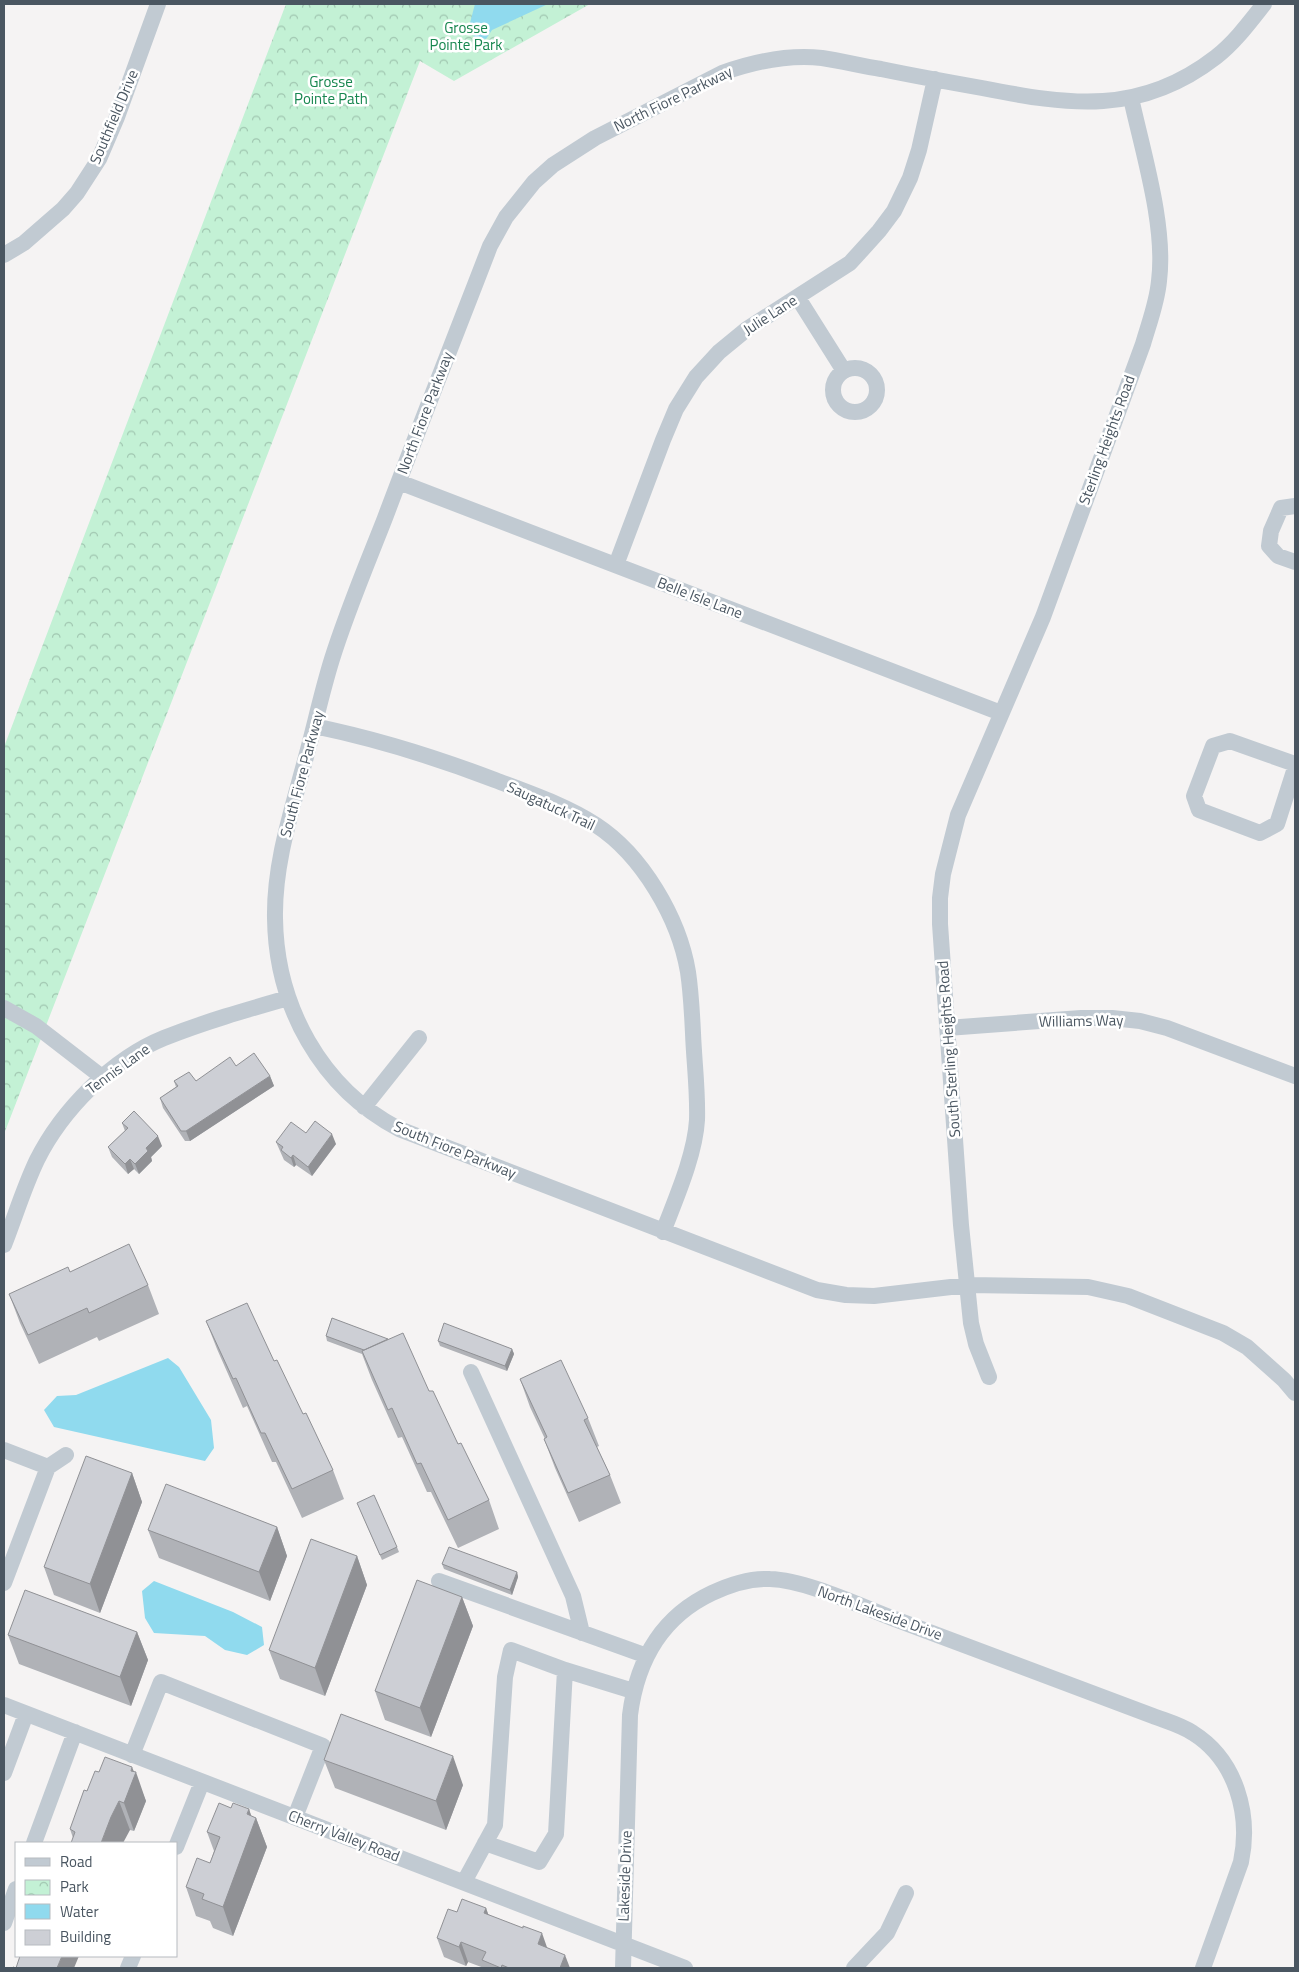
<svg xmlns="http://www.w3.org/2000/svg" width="1299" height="1972" viewBox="0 0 1299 1972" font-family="'Titillium Web',sans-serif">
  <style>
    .park { fill: url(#park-crowns) }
    .water { fill: #90daee }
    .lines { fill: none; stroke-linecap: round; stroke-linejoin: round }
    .minor { stroke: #c1cad2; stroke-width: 16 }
    .wall { fill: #b0b2b7 }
    .shaded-wall { fill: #909195 }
    .building { fill: #cdcfd5; stroke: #909195 }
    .labels { text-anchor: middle; stroke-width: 5; stroke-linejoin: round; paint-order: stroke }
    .park-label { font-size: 15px; fill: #17864f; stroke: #fff }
    .street-label { font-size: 15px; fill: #4a5661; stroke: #fff }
  </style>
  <defs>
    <pattern id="park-crowns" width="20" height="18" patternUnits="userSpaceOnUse" patternTransform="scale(1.25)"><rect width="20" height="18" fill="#c3f1d5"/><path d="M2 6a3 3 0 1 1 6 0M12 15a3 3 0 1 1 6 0" fill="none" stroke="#a0c6b0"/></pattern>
  </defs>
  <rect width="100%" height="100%" fill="#f5f3f3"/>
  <path class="park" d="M 286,4 L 590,4 L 454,81 L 420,61 L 4,1134 L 4,747 Z"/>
  <path class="water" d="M 475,4 L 548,4 L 492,30 L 486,39 L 474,37 L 470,23 Z
    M 168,1358 L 179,1367 L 211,1420 L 214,1448 L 205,1461 L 54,1427 L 44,1410 L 57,1396 L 76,1395 Z
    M 154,1581 L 233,1612 L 262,1627 L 264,1645 L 247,1655 L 225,1650 L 205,1636 L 154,1633 L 145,1618 L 142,1591 Z"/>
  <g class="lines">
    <path class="minor" d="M 1264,4 C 1249,23 1235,42 1216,57 C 1140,116 1069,105 982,88 C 948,82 915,76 881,69 C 862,66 842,61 822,58 C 788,54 753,62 722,73 L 595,138 L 553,165 L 534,182 L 506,217 L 490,246 C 455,337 419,427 385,518 C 367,564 347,611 332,659 C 322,691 315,724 306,757 C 292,810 274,863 275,918 C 276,1006 321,1088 399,1129 L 817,1290 L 846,1295 L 874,1296 L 968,1285 L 1088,1287 L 1128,1296 L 1223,1333 L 1247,1347 L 1284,1380 L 1295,1393
      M 4,255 L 24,243 L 63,209 L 77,193 L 99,159 L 117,117 L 158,4
      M 798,298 L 844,371
      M833 390a22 22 0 1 1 44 0a22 22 0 1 1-44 0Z
      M 399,482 L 1001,713
      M 1295,506 L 1281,508 L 1271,531 L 1269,546 L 1278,556 L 1295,562
      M 616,565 L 663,440 L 676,409 L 696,377 L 719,352 L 747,329 L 850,263 L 879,231 L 894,211 L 910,178 L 919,150 L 935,79
      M 314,726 C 377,739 435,757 495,780 C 529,793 565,805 596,825 C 642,855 679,918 688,972 C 691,992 692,1012 693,1033 C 694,1061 698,1091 697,1120 C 695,1155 676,1198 663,1232
      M 1295,764 L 1230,741 L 1213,746 L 1194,796 L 1199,810 L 1260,833 L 1277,824 L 1295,768
      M 4,1008 L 36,1026 L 102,1077
      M 947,1028 L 1081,1018 L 1112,1018 L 1140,1021 L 1167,1028 L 1295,1076
      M 364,1107 L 419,1038
      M 4,1245 C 15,1217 24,1187 37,1160 C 62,1110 112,1059 164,1038 C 204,1022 246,1010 288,998
      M 471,1372 L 573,1596 L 582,1633
      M 989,1377 L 976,1344 L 971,1323 L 961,1225 L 940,924 L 940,898 L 943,874 L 958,815 L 1043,617 L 1143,344 C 1149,323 1157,303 1159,281 C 1166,226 1143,153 1131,98
      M 4,1450 L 48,1467 L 4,1583
      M 48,1467 L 66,1455
      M 439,1581 L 647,1656
      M 565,1670 L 633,1691
      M 4,1705 L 685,1968
      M 132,1755 L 161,1682 L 323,1746 L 295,1817
      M 4,1773 L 26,1714
      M 34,1843 L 75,1732
      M 176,1847 L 202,1782
      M 464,1882 L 495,1825 L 505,1677 L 511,1650 L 565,1670 L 556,1834 L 539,1862 L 485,1843
      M 4,1923 L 16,1889
      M 128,1968 L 133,1956
      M 623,1968 L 630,1715 C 637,1660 661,1617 712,1593 C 729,1585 751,1578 770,1579 C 805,1580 858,1605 892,1618 C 979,1650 1066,1683 1153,1716 C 1166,1721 1181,1725 1193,1733 C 1236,1760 1251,1814 1241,1862 L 1203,1968
      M 854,1968 L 887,1933 L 906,1893"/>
  </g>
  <path class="wall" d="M 236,1066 L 270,1076 L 274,1086 L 190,1141 L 185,1141 L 163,1108 L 160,1098 L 176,1087 L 174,1081 L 196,1081 Z
    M 122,1123 L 162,1146 L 151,1157 L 152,1161 L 139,1174 L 134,1169 L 128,1174 L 112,1157 L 108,1147 L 125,1131 Z
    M 306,1133 L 336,1144 L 312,1176 L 296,1165 L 294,1167 L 284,1160 L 276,1142 Z
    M 70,1272 L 148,1285 L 159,1314 L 99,1341 L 97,1337 L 39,1364 L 20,1323 L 9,1294 Z
    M 332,1318 L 429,1391 L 489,1500 L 499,1529 L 458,1548 L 431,1492 L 427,1492 L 402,1437 L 398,1438 L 372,1380 L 362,1354 L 327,1341 L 326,1336 Z
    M 206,1321 L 274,1361 L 333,1470 L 344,1499 L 302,1518 L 276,1462 L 272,1462 L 247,1406 L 243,1408 L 217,1349 Z
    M 438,1341 L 512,1349 L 514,1354 L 507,1371 L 440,1346 Z
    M 520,1379 L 588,1418 L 599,1446 L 597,1447 L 610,1475 L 621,1503 L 579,1522 L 555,1468 L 544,1439 L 545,1439 L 530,1407 Z
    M 132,1473 L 142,1502 L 100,1613 L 54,1595 L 44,1567 Z
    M 357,1503 L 397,1547 L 399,1552 L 382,1560 Z
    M 277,1527 L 287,1556 L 270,1601 L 159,1558 L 148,1530 Z
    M 357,1556 L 367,1585 L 325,1696 L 280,1679 L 269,1650 Z
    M 442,1564 L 517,1572 L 518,1577 L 512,1595 L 444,1569 Z
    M 462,1597 L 473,1626 L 431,1737 L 385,1720 L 375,1691 Z
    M 137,1632 L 148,1660 L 131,1706 L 19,1664 L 8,1635 Z
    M 324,1760 L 463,1785 L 446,1830 L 335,1788 Z
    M 99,1772 L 134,1772 L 146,1801 L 134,1831 L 130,1830 L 73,1838 L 70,1829 L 87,1791 Z
    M 231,1808 L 249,1809 L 251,1816 L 256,1818 L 267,1847 L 233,1936 L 213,1928 L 210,1921 L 196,1916 L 186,1887 L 210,1863 L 214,1851 L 207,1832 Z
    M 486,1908 L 488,1914 L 547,1948 L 570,1968 L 484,1968 L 468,1962 L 466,1966 L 444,1957 L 437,1938 L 457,1912 Z"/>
  <path class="shaded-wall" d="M 270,1076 L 274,1086 L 190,1141 L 186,1131 Z
    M 332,1134 L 336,1144 L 312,1176 L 308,1167 Z
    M 158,1136 L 162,1146 L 151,1157 L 152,1161 L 139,1174 L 135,1164 L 146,1148 Z
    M 293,1155 L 296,1165 L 294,1167 L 291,1158 Z
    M 130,1159 L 134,1169 L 128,1174 L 125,1164 Z
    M 512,1349 L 514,1354 L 507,1371 L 505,1366 Z
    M 132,1473 L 142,1502 L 100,1613 L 90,1584 Z
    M 277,1527 L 287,1556 L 270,1601 L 259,1572 Z
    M 357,1556 L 367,1585 L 325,1696 L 315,1668 Z
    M 517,1572 L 518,1577 L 512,1595 L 510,1590 Z
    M 462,1597 L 473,1626 L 431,1737 L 420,1708 Z
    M 137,1632 L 148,1660 L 131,1706 L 120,1677 Z
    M 453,1756 L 463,1785 L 446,1830 L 436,1801 Z
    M 132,1767 L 135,1774 L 136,1772 L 146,1801 L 134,1831 L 124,1803 Z
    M 119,1801 L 130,1830 L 123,1843 L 101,1843 L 111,1817 Z
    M 249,1809 L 254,1824 L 256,1818 L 267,1847 L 233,1936 L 223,1907 Z
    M 486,1908 L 493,1928 L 484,1913 Z
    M 542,1933 L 549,1953 L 538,1944 Z
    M 461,1942 L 468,1962 L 466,1966 L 459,1947 Z
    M 565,1955 L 570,1968 L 560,1968 Z
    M 62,1956 L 79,1956 L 74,1968 L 57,1968 Z"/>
  <path class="building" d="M 254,1053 L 270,1076 L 186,1131 L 181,1131 L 160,1098 L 178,1086 L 174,1081 L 189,1072 L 196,1081 L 230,1057 L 236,1066 Z
    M 134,1111 L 158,1136 L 146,1148 L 148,1151 L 135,1164 L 130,1159 L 125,1164 L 108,1147 L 128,1128 L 122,1123 Z
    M 315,1121 L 332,1134 L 308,1167 L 293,1155 L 291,1158 L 281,1150 L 283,1147 L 276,1142 L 291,1122 L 306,1133 Z
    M 129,1244 L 148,1285 L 89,1313 L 87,1308 L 28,1335 L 9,1294 L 68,1267 L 70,1272 Z
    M 247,1303 L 274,1361 L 277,1360 L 303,1414 L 306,1413 L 333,1470 L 292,1489 L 265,1433 L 261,1433 L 236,1378 L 233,1379 L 206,1321 Z
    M 332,1318 L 388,1339 L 364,1350 L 326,1336 Z
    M 444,1323 L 512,1349 L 505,1366 L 438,1341 Z
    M 403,1333 L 429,1391 L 433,1391 L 458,1444 L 461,1443 L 489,1500 L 448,1520 L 421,1463 L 417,1464 L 392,1408 L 388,1410 L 362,1351 Z
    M 561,1360 L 588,1418 L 584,1420 L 610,1475 L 568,1493 L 544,1439 L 547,1437 L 520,1379 Z
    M 86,1456 L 132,1473 L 90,1584 L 44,1567 Z
    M 166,1484 L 277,1527 L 259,1572 L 148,1530 Z
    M 374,1495 L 397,1547 L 380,1555 L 357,1503 Z
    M 311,1539 L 357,1556 L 315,1668 L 269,1650 Z
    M 449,1547 L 517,1572 L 510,1590 L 442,1564 Z
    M 417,1580 L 462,1597 L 420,1708 L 375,1691 Z
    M 25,1590 L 137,1632 L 120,1677 L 8,1635 Z
    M 341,1714 L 453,1756 L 436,1801 L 324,1760 Z
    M 105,1757 L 132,1767 L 131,1771 L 136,1772 L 124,1803 L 119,1801 L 111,1817 L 101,1843 L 71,1843 L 75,1832 L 70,1829 L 84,1790 L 87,1791 L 95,1771 L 99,1772 Z
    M 219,1803 L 231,1808 L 233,1803 L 249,1809 L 247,1814 L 256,1818 L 223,1907 L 202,1899 L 204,1894 L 186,1887 L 197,1858 L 210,1863 L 220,1837 L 207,1832 Z
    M 462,1899 L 486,1908 L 484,1913 L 523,1928 L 523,1926 L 542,1933 L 538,1944 L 565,1955 L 560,1968 L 509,1968 L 502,1965 L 501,1968 L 482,1960 L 486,1952 L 461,1942 L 459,1947 L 437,1938 L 448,1909 L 457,1912 Z
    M 20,1956 L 62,1956 L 57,1968 L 13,1968 L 13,1967 L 16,1968 Z"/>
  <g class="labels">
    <g class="park-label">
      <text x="466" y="33">Grosse<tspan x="466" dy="17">Pointe Park</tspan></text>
      <text x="331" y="87">Grosse<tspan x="331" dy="17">Pointe Path</tspan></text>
    </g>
    <g class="street-label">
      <text transform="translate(673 99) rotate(-26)" y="5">North Fiore Parkway</text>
      <text transform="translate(114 117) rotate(-67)" y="5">Southfield Drive</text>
      <text transform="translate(770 315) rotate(-33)" y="5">Julie Lane</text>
      <text transform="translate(425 413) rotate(-69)" y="5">North Fiore Parkway</text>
      <text transform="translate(1107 440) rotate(-70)" y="5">Sterling Heights Road</text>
      <text transform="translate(700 598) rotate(21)" y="5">Belle Isle Lane</text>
      <text transform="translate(302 774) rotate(-75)" y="5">South Fiore Parkway</text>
      <text transform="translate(551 806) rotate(25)" y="5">Saugatuck Trail</text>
      <text transform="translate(1081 1021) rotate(-1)" y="5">Williams Way</text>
      <text transform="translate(949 1049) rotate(-94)" y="5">South Sterling Heights Road</text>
      <text transform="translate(118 1069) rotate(-36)" y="5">Tennis Lane</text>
      <text transform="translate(455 1150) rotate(22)" y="5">South Fiore Parkway</text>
      <text transform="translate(880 1613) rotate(20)" y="5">North Lakeside Drive</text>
      <text transform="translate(344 1836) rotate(21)" y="5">Cherry Valley Road</text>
      <text transform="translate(625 1876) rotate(-88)" y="5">Lakeside Drive</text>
    </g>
  </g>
  <rect width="1299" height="1972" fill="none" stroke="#4a5661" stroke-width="10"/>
  <rect x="15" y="1842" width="162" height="115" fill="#ffffff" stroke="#b7bbc0"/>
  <rect x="25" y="1858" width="25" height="8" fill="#c1cad2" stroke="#b7bbc0"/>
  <text x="60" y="1867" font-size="15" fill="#4a5661">Road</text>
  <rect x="25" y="1880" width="25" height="15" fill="url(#park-crowns)" stroke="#b7bbc0"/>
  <text x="60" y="1892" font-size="15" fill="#4a5661">Park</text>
  <rect x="25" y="1904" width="25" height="15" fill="#90daee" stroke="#b7bbc0"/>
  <text x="60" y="1917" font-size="15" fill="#4a5661">Water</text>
  <rect x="25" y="1930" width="25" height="15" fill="#cdcfd5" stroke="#b7bbc0"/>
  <text x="60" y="1942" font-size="15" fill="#4a5661">Building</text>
</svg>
